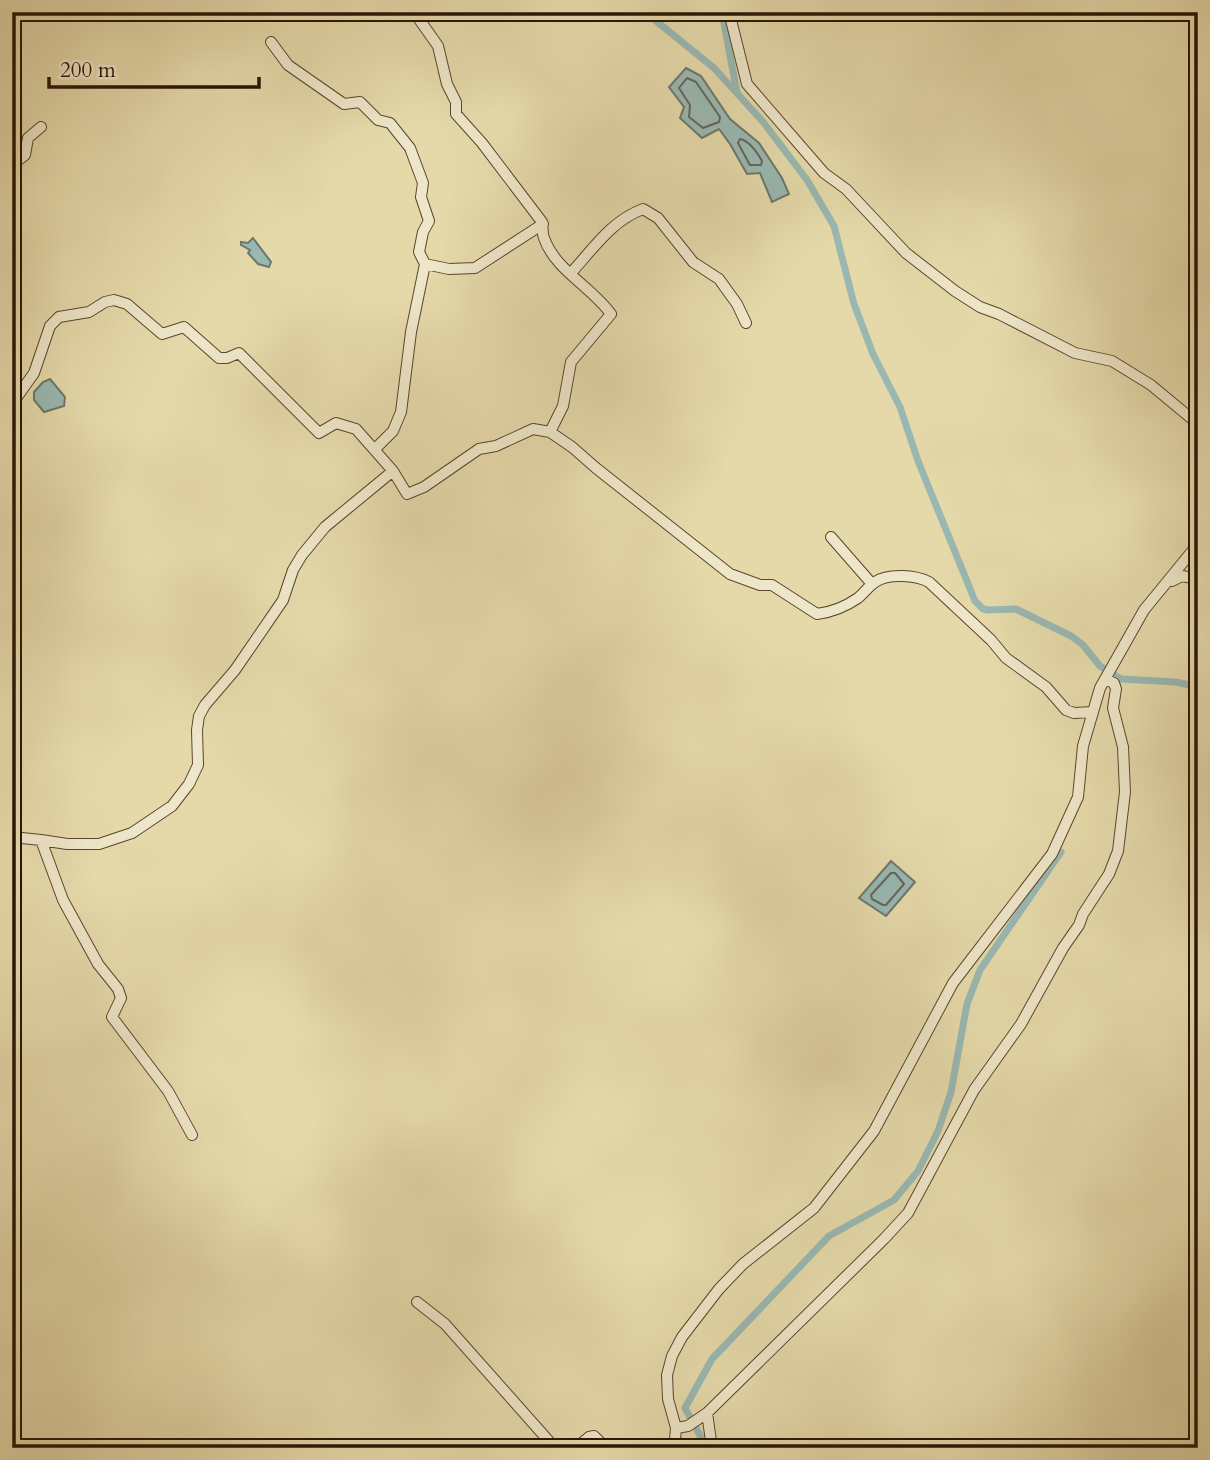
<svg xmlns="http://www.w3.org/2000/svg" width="1210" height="1460" viewBox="0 0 1210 1460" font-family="Cardo,serif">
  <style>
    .water { fill: #99b8b2; stroke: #6c776c; stroke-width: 2 }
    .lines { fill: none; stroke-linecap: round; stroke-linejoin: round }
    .shore { stroke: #61665b; stroke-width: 2 }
    .canal { stroke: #99b8b2; stroke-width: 7 }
    .minor-casing { stroke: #58462e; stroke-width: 12 }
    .minor { stroke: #eee6c8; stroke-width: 10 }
  </style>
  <rect width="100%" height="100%" fill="#e5d9aa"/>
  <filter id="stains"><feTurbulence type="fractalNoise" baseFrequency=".00286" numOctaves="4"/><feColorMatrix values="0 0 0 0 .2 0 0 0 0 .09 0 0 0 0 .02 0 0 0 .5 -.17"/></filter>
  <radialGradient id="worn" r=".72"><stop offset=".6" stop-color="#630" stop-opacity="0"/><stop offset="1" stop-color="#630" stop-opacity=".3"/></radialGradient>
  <path class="water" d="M 686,68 L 701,76 L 730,119 L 759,143 L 782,178 L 789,194 L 772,202 L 760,173 L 747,174 L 730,144 L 719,129 L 702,138 L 680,118 L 684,107 L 669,87 Z
    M 253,238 L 271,262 L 269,267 L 258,264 L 248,253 L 250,250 L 241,245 L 241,242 L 248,243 Z
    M 50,379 L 65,397 L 64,406 L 44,412 L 34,400 L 34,392 L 43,382 Z
    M 891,861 L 915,882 L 886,916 L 859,898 Z"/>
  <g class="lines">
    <path class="shore" d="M 687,78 L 696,82 L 720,117 L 719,122 L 703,128 L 689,117 L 690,105 L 679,88 Z
      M 740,139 C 750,141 757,152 762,161 L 761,165 L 750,165 L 738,143 Z
      M 891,873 L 895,873 L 904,884 L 886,905 L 883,905 L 872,899 L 871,895 Z"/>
    <path class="canal" d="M 645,12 L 714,68 L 764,123 L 807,180 L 834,226 L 854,304 L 873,354 L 900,407 L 918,461 L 975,601 L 983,609 L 988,610 L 1016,609 L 1071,636 L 1083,645 L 1100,666 L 1121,679 L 1176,682 L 1198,687
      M 722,12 L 737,93
      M 702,1448 L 701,1437 L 685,1408 L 712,1359 L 829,1236 L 894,1200 L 918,1171 L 938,1131 L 951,1092 L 967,1004 L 980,970 L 1061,852"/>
    <defs>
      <path id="minor" d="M 414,12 L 438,46 L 447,84 L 456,102 L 456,114 L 482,143 L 542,222 C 543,227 542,233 544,238 C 555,270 592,287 611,314 L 571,362 L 563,406 L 550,432 L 572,447 L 596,468 L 730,574 L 760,585 L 772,585 L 817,614 C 833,612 845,607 858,598 C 864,593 869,586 875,582 C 888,573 916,575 929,582 L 991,640 L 1006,658 L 1046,687 L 1066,710 L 1074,713 L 1093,712
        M 729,12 L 747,84 L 824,173 L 846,189 L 906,253 L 955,291 L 980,307 L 999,314 L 1075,353 L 1112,361 L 1151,385 L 1198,424
        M 271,42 L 288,65 L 344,104 L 360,102 L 378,120 L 390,123 L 410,148 L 423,183 L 421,197 L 429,221 L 423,232 L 419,252 L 425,264 L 411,332 L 401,412 L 393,431 L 375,449
        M 12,165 L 25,155 L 28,138 L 41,127
        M 425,264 L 449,269 L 475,268 L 543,224
        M 571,273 C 593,249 611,221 643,209 L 658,218 L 693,262 L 719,279 L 737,304 L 746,323
        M 12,404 L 34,373 L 50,326 L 59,317 L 89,312 L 105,302 L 114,300 L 127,304 L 162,334 L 184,327 L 219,358 L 227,358 L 239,353 L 319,433 L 336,423 L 356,429 L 393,471 L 407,494 L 424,487 L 479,449 L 496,446 L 533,429 L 550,432
        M 831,537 L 872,584
        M 1172,581 L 1182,576 L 1198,579
        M 12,837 L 41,840 L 63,900 L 98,964 L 118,989 L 121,998 L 112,1017 L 168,1091 L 192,1135
        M 41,840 L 67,844 L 99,844 L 132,833 L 172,806 L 189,784 L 198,765 L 197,730 L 199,716 L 205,705 L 235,670 L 283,600 L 293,570 L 302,555 L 325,527 L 393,471
        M 417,1302 L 445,1324 L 555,1448
        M 707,1413 L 712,1448
        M 676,1428 L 688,1426 L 707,1413 L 884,1239 L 908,1213 L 974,1090 L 1021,1024 L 1063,948 L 1079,925 L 1083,914 L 1109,874 L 1118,851 L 1125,792 L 1123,747 L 1113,708 L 1116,689 L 1114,683 L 1106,680
        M 576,1448 L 589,1437 L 594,1436 L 606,1448
        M 671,1448 L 675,1440 L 676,1428 L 668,1399 L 667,1375 L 672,1356 L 682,1337 L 719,1289 L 743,1264 L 814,1208 L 874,1131 L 953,983 L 1052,854 L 1078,797 L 1083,746 L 1100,688 L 1144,610 L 1198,544"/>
    </defs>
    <use href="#minor" class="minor-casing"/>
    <use href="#minor" class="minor"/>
  </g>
  <rect width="1210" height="1460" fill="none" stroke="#e5d9aa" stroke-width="42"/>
  <rect x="14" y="14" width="1182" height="1432" fill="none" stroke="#291504" stroke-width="3.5"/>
  <rect x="21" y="21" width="1168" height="1418" fill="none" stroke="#291504" stroke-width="2"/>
  <path d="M49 77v10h210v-10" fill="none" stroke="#291504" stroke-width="3.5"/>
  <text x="60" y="77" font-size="21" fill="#291504" stroke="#eee6c8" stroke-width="5" paint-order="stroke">200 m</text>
  <rect width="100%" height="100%" filter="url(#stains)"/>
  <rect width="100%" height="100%" fill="url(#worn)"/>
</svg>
